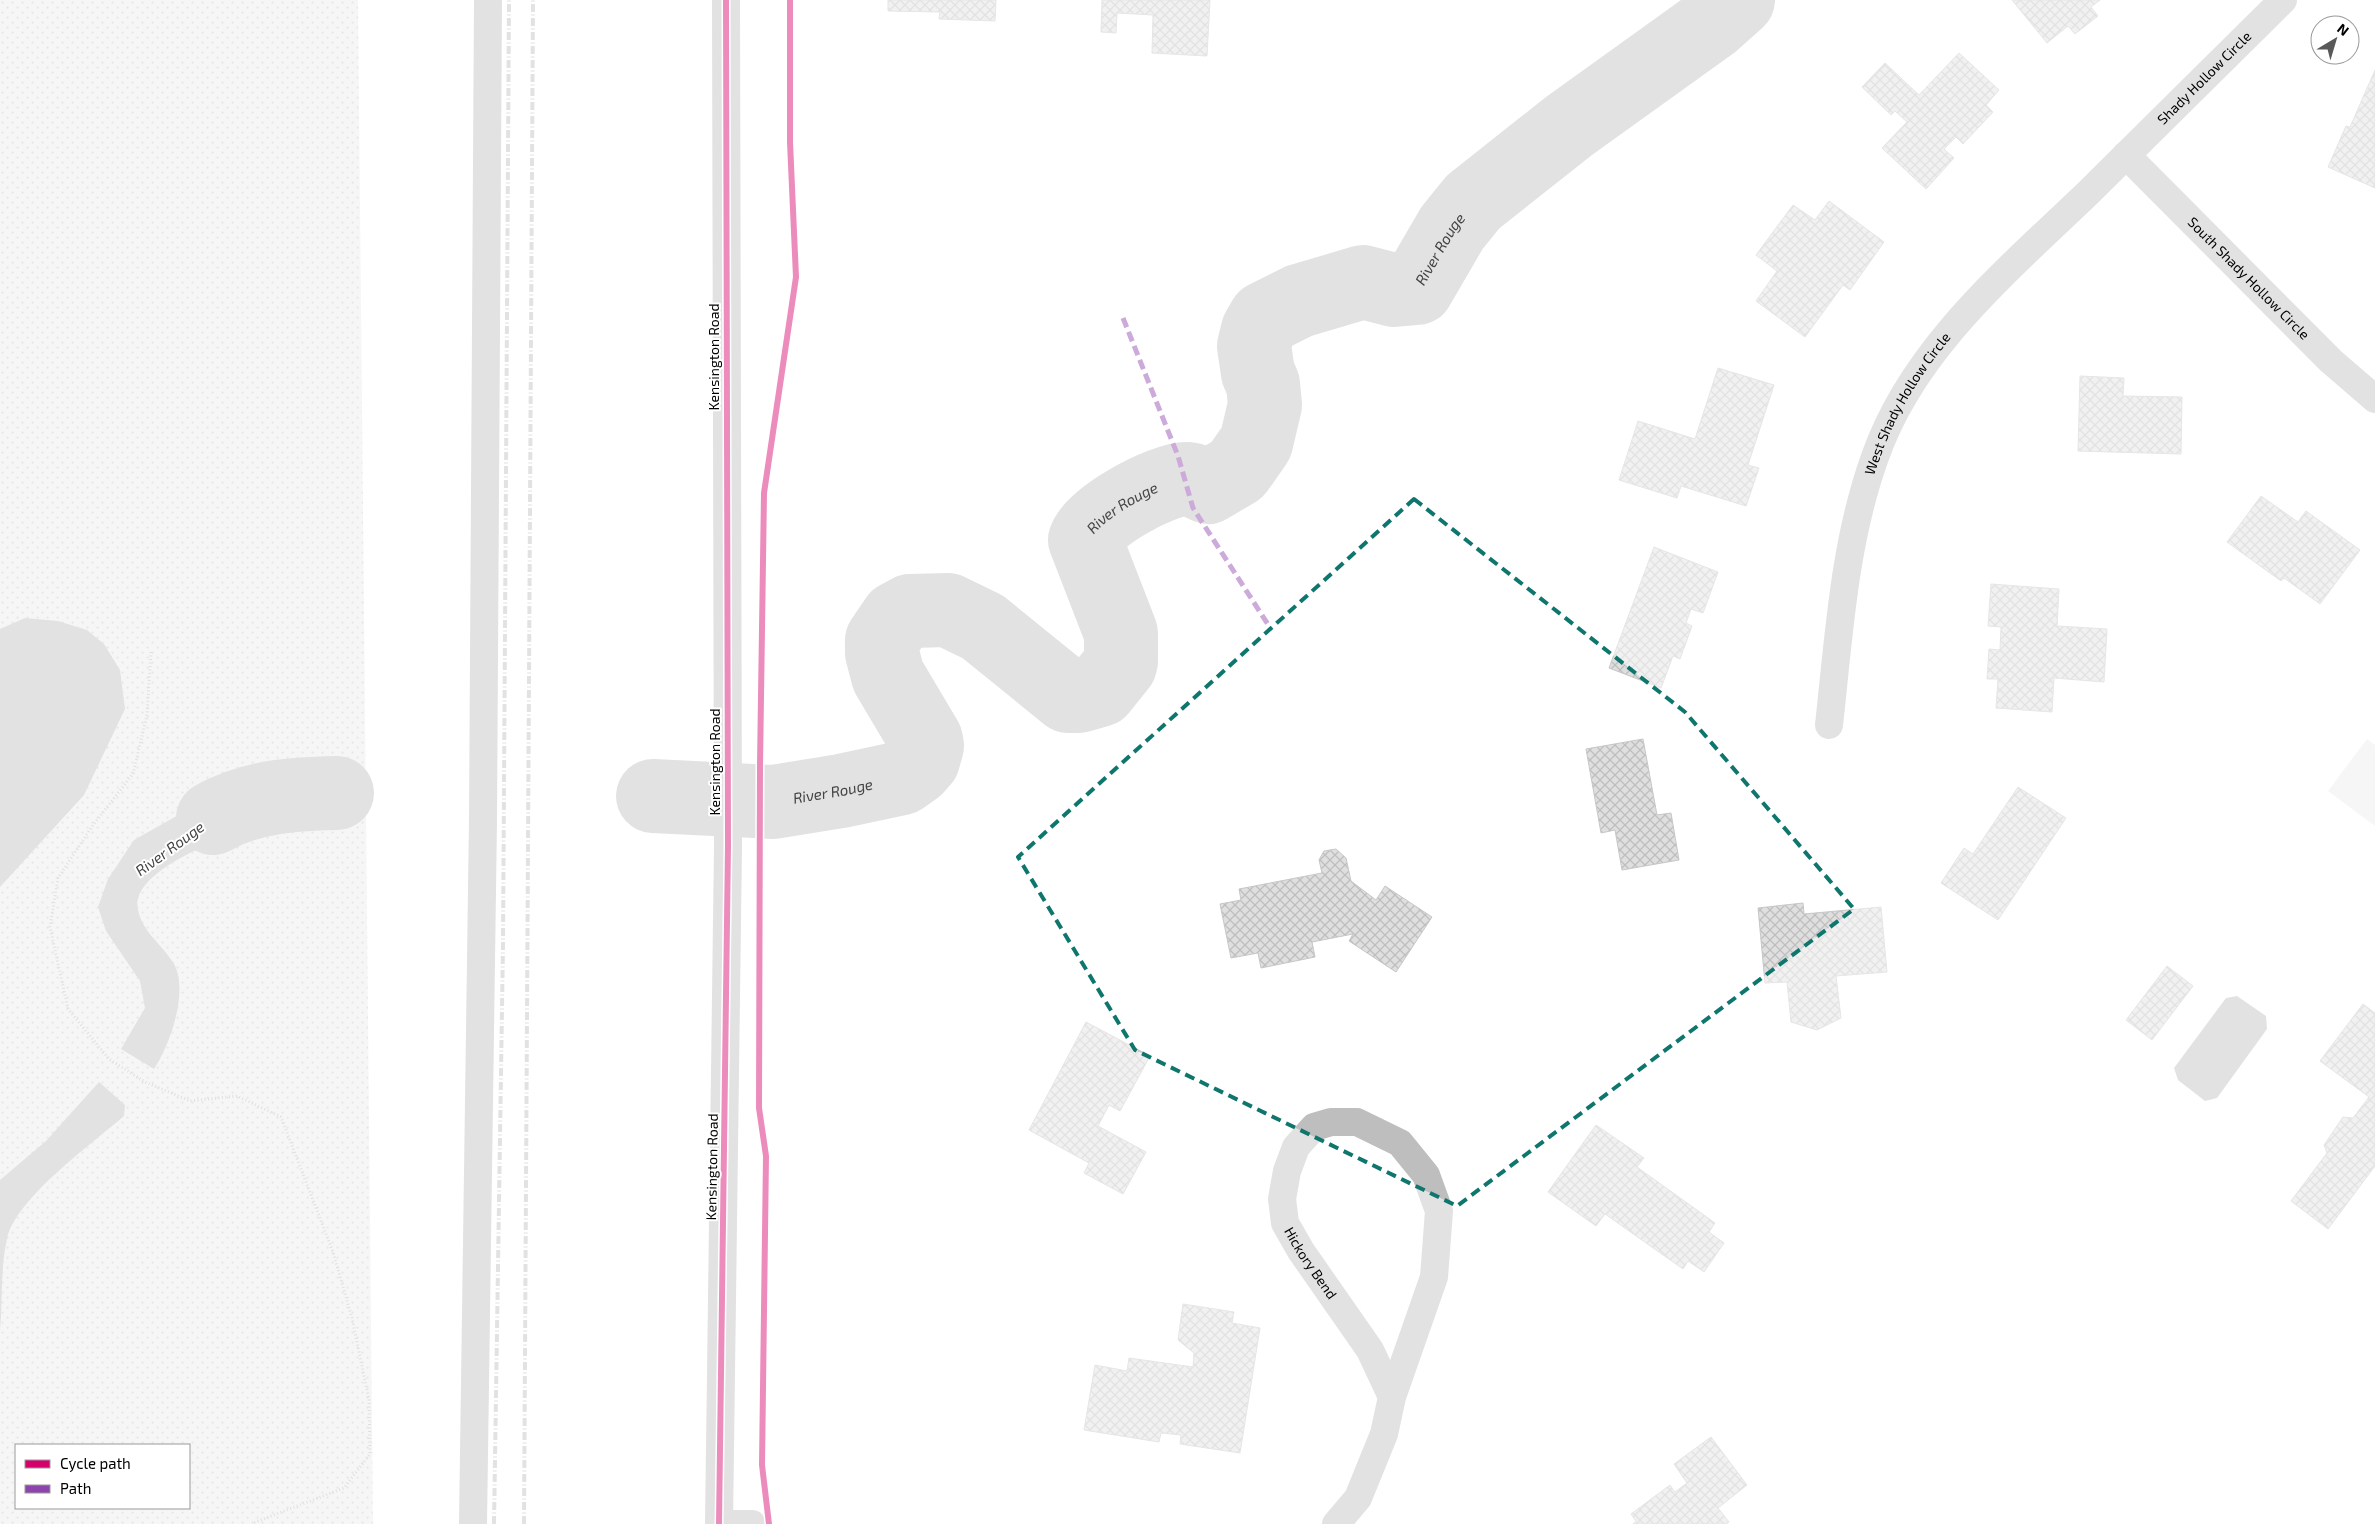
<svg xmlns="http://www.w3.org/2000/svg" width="2375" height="1524" viewBox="0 0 2375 1524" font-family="'Exo 2',sans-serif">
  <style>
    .grass { fill: url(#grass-dots); fill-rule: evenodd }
    .park { fill: #ececec }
    .water { fill: #bfbfbf }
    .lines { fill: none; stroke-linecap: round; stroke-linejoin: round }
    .river { stroke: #bfbfbf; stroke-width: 74 }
    .building { fill: url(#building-cross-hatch); stroke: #c7c7c7 }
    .path { stroke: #b9b9b9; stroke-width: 3; stroke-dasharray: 1 2.5; stroke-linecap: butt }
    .minor { stroke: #bebebe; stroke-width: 28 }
    .rail { stroke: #bebebe; stroke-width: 4; stroke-dasharray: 8 2.5 1 2.5; stroke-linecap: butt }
    .quiet { stroke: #8e44ad; stroke-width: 5; stroke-dasharray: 10 5; stroke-linecap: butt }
    .cycleway-casing { stroke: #fff; stroke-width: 9 }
    .cycleway { stroke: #d6006c; stroke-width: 6 }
    .marked { fill: none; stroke: #0f766e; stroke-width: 4; stroke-dasharray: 10 6; stroke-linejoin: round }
    .labels { text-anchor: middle; stroke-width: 4; stroke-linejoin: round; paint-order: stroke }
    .street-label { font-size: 14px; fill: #000; stroke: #fff }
    .water-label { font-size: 15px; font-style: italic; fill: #444; stroke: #fff }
  </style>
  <defs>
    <pattern id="grass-dots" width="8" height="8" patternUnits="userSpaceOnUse" patternTransform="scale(1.25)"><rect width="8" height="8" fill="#ececec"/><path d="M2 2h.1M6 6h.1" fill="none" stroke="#c9c9c9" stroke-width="1.8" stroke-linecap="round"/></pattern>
    <pattern id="building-cross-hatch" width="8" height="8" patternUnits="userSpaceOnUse" patternTransform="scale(1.25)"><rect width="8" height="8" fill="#dfdfdf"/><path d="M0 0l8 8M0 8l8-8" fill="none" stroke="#bebebe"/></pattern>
  </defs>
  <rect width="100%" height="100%" fill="#fff"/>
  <path class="grass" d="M 0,0 L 358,0 L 373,1524 L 0,1524 ZM 16,1445 L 189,1445 L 189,1508 L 16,1508 Z"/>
  <path class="park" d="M 2367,739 L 2375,745 L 2375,826 L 2328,791 Z"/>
  <path class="water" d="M 25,618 L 58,621 L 87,630 L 104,644 L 120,670 L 125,709 L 84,795 L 0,887 L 0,629 Z
    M 272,782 L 312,784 L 312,820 C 294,822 275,819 258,822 C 248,824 236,832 227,836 C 203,847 130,875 138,910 C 143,933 163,945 174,964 C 189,991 170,1045 154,1069 L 121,1049 L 145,1008 L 140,981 L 106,931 L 98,907 L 108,879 L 134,840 L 221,791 Z
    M 2237,996 L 2266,1016 L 2267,1029 L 2217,1098 L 2205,1101 L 2178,1080 L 2174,1068 L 2226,998 Z
    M 99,1082 L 125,1105 L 124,1116 C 93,1143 15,1199 7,1239 C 0,1269 3,1300 0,1331 L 0,1180 L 46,1141 Z"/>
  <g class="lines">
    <g class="river">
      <path id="s1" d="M 653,796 L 773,802 L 841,791 L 902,778 L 916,768 L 923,760 L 927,746 L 926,740 L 888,676 L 882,653 L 882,640 L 897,618 L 910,611 L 948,610 L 983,627 L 1068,696 L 1079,696 L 1100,690 L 1120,665 L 1121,661 L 1121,633 L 1085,540 C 1093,516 1161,480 1186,479 C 1192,478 1201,484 1208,487 L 1237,470 L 1256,443 L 1265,405 L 1263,384 L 1258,373 L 1254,346 L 1258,330 L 1265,318 L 1299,301 L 1363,282 L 1394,290 L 1417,288 L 1452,228 L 1473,202 L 1569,126 L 1711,24 L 1738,0"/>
      <path d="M 213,818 C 252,796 294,794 337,793"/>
    </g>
  </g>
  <path class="building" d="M 888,0 L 996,0 L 995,21 L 939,19 L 940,12 L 888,11 Z
    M 1102,0 L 1210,0 L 1207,56 L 1152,53 L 1153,15 L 1117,13 L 1116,33 L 1101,32 Z
    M 2100,0 L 2091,7 L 2098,16 L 2075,34 L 2068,26 L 2047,43 L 2012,0 Z
    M 1959,53 L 1999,90 L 1986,105 L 1993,112 L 1963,144 L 1956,137 L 1944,149 L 1954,158 L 1926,189 L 1882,148 L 1907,122 L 1895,111 L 1891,115 L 1862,87 L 1885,63 L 1919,95 Z
    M 2375,70 L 2375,188 L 2328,167 L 2346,126 L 2350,127 Z
    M 1829,201 L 1884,242 L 1850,290 L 1843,285 L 1805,337 L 1756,301 L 1777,271 L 1756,255 L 1793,205 L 1815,220 Z
    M 1718,368 L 1774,385 L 1748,465 L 1759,468 L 1746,506 L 1681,486 L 1677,498 L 1619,480 L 1638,421 L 1695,439 Z
    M 2080,376 L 2124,378 L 2123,396 L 2182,397 L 2181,454 L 2078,451 Z
    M 2261,496 L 2298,522 L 2306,511 L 2360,550 L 2320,604 L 2284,578 L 2281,581 L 2227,542 Z
    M 1654,547 L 1718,572 L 1703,613 L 1691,609 L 1686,623 L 1692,626 L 1680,659 L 1673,656 L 1661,688 L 1609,668 Z
    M 1991,584 L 2059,589 L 2057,626 L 2107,629 L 2104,682 L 2054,678 L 2052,712 L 1996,708 L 1998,679 L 1987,679 L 1989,649 L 2000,650 L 2001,627 L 1988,626 Z
    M 1643,739 L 1657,815 L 1671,813 L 1679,860 L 1622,870 L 1615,830 L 1601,833 L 1586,749 Z
    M 2018,787 L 2066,818 L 1998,920 L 1941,883 L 1964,848 L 1973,854 Z
    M 1336,849 L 1346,858 L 1351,881 L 1376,900 L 1385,886 L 1432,917 L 1396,972 L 1349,941 L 1353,934 L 1312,942 L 1315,957 L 1261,968 L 1258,953 L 1231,958 L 1220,904 L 1241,900 L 1239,889 L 1322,873 L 1319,860 L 1324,851 Z
    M 1803,903 L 1804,914 L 1881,907 L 1887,972 L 1836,976 L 1841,1018 L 1817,1030 L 1791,1022 L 1787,982 L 1765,983 L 1758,908 Z
    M 2167,966 L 2193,986 L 2152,1040 L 2126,1020 Z
    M 2363,1004 L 2375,1013 L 2375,1166 L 2328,1229 L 2291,1201 L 2327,1153 L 2324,1145 L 2343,1117 L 2353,1118 L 2369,1097 L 2320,1061 Z
    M 1086,1022 L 1150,1056 L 1120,1111 L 1109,1105 L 1098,1126 L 1146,1152 L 1123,1194 L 1084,1173 L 1089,1163 L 1029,1130 Z
    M 1596,1125 L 1644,1158 L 1637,1167 L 1715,1223 L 1709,1232 L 1724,1243 L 1704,1272 L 1688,1261 L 1683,1269 L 1605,1214 L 1596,1226 L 1548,1192 Z
    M 1183,1304 L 1234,1312 L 1232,1323 L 1260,1328 L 1240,1453 L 1180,1444 L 1181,1435 L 1161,1433 L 1159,1442 L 1084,1430 L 1095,1365 L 1127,1371 L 1129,1358 L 1193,1367 L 1194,1353 L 1178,1340 Z
    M 1711,1437 L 1747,1485 L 1718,1508 L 1729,1522 L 1726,1524 L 1633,1524 L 1636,1521 L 1631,1514 L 1670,1485 L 1675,1492 L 1687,1483 L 1674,1464 Z"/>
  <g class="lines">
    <path class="path" d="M 151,652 L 147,715 L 133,774 L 93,825 L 58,878 L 50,927 L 68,1009 L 109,1059 L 145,1082 L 190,1101 L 237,1096 L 281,1117 L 333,1252 L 352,1318 L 369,1400 L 370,1454 L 344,1488 L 253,1523"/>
    <g class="minor">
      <path id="s2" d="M 2126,155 L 2331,361 L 2375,399"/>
      <path id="s3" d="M 1829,725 C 1839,635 1844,543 1875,457 C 1913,348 2008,270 2089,192 C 2154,128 2218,64 2283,0"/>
      <path d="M 473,1524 L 483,820 L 488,0"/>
      <path d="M 719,1524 L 728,846 L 726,0"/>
      <path d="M 719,1524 L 752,1524"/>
      <path id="s4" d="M 1336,1524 L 1358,1498 L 1384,1434 L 1392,1397 L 1434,1277 L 1439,1211 L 1426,1175 L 1400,1143 L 1357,1122 L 1331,1122 L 1314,1127 L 1296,1147 L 1287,1171 L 1282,1199 L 1285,1223 L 1301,1251 L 1370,1350 L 1392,1397"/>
    </g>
    <path class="rail" d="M 494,1524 L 503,945 L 509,0
      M 524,1524 L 533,0"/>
    <path class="quiet" d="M 1123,318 L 1178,456 L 1193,508 L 1269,626"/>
    <defs>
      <path id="cycleway" d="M 719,1524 L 728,846 L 726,0
        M 769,1524 L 762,1465 L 766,1156 L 759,1108 L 760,765 L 764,493 L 796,277 L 790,142 L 790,0"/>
    </defs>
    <use href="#cycleway" class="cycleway-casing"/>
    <use href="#cycleway" class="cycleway"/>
  </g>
  <path d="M0 0H2375V1524H0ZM 1414,499 L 1685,712 L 1854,909 L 1457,1206 L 1135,1050 L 1018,857 Z" fill="#fff" fill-opacity=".55" fill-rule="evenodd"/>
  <path class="marked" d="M 1414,499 L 1685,712 L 1854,909 L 1457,1206 L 1135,1050 L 1018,857 Z"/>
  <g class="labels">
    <g class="street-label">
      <text dy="5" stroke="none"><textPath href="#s3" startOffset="779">Shady Hollow Circle</textPath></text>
      <text dy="5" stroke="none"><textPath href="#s2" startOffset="174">South Shady Hollow Circle</textPath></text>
      <text transform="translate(714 357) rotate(-90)" y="5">Kensington Road</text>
      <text dy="5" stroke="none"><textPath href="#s3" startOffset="335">West Shady Hollow Circle</textPath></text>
      <text transform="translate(715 762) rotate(-90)" y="5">Kensington Road</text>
      <text transform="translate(712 1167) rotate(-89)" y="5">Kensington Road</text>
      <text dy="5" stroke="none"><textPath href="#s4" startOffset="658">Hickory Bend</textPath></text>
    </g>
    <g class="water-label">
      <text dy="5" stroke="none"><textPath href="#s1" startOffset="1382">River Rouge</textPath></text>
      <text dy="5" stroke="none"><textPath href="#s1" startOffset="886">River Rouge</textPath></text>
      <text dy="5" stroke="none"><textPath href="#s1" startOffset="181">River Rouge</textPath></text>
      <text transform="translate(170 849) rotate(-36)" y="5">River Rouge</text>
    </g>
  </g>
  <rect x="15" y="1444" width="175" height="65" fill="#ffffff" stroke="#999999"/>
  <rect x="25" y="1460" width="25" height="8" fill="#d6006c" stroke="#999999"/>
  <text x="60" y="1469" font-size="15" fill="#000000">Cycle path</text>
  <rect x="25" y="1485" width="25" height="8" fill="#8e44ad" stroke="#999999"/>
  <text x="60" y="1494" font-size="15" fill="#000000">Path</text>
  <g transform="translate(2335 40) rotate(38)"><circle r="24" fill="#ffffff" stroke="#999999"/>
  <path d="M0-4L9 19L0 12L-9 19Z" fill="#595959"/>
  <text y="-8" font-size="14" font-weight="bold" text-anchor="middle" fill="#000000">N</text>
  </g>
</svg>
